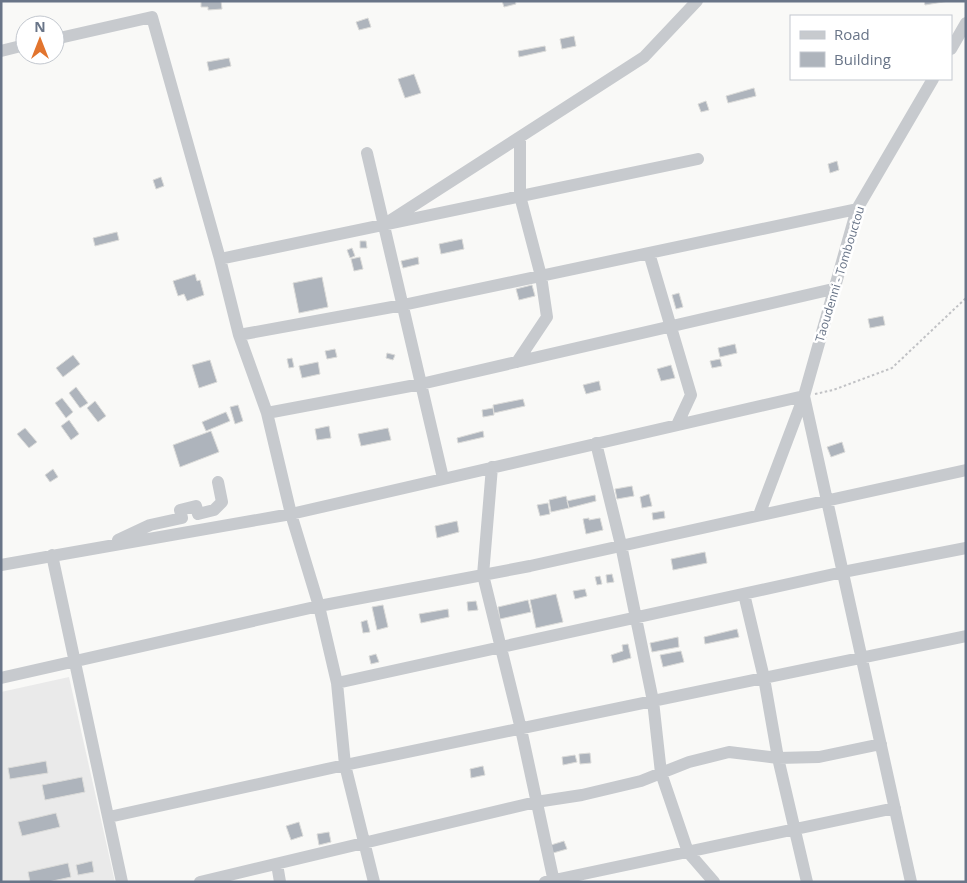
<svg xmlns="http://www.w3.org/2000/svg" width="967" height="883" viewBox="0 0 967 883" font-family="'Open Sans',sans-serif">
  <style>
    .built { fill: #eaeaea }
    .building { fill: #aeb4bc; stroke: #dbdbd9 }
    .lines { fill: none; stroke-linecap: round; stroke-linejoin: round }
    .path { stroke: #c1c2c5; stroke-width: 2; stroke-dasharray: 2.5 2.5; stroke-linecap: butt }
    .minor { stroke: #c7cace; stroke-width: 12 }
    .labels { text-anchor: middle; stroke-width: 5; stroke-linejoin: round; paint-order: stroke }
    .street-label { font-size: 12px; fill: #697588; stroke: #fff }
  </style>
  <rect width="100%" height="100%" fill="#f9f9f7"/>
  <path class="built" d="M 69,677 L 115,882 L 1,882 L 1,692 Z"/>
  <path class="building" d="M 201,1 L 221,1 L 222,9 L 208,10 L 208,7 L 201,7 Z
    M 502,1 L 515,1 L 516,4 L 504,7 Z
    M 924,1 L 949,1 L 925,5 Z
    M 368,18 L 371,27 L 359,30 L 356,22 Z
    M 574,36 L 576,46 L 562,49 L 560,39 Z
    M 545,46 L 546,51 L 519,57 L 518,51 Z
    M 229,58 L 231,66 L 209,71 L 207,62 Z
    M 414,74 L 421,93 L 405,98 L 398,79 Z
    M 754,88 L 756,96 L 728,103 L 726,96 Z
    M 706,101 L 709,110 L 701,112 L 698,104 Z
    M 837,161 L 839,170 L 830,173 L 828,164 Z
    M 161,177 L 164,186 L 156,189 L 153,180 Z
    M 117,232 L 119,240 L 95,246 L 93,238 Z
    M 462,239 L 464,249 L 441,254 L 439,244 Z
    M 360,241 L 366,241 L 367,248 L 360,248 Z
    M 352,248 L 355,256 L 350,258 L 347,250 Z
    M 360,257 L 363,269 L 354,271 L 351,259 Z
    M 418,257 L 419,264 L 403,268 L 401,261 Z
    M 195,274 L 197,281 L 200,280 L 204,295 L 187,301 L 184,294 L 178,296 L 173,281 Z
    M 322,277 L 328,307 L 299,313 L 293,283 Z
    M 532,285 L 535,296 L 519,300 L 516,289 Z
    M 679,293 L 683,307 L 676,309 L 672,295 Z
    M 883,316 L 885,325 L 870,328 L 868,319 Z
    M 735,344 L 737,353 L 720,357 L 718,348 Z
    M 335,349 L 337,357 L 327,359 L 325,351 Z
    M 387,353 L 395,355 L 393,360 L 386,358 Z
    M 73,355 L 80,364 L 63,377 L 56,368 Z
    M 292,358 L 294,367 L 289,368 L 287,359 Z
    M 720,359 L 722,366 L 712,368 L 710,361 Z
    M 210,360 L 217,382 L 199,388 L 192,365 Z
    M 318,362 L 320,374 L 302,378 L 299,366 Z
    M 671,365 L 675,378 L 661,381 L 657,369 Z
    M 599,381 L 601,390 L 586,394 L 583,385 Z
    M 76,387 L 88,403 L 80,408 L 69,393 Z
    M 62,398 L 73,412 L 66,418 L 55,403 Z
    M 523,399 L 525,406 L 494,413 L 493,405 Z
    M 95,401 L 106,416 L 98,422 L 87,408 Z
    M 238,405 L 243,421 L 235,424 L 230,407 Z
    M 493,408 L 494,415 L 483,417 L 482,410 Z
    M 226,412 L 230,421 L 206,431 L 202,422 Z
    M 69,420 L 79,434 L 71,440 L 61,426 Z
    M 329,426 L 331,438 L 317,440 L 315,429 Z
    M 25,428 L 37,442 L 29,448 L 17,434 Z
    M 388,428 L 391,440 L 361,446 L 358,434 Z
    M 211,431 L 219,452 L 180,467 L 173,445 Z
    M 483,431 L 484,437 L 458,443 L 457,438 Z
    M 842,442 L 845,452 L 831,457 L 827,447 Z
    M 53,469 L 58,477 L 50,482 L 45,475 Z
    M 632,486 L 634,496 L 617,499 L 615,489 Z
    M 649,494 L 652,506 L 642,508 L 640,497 Z
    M 595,495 L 596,501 L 569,508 L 567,501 Z
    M 566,496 L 569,508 L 551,512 L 549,500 Z
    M 548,503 L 550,514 L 540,516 L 537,505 Z
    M 664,511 L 665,518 L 653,520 L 652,513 Z
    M 589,518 L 589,520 L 600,518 L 603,530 L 586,534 L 583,519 Z
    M 457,521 L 459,532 L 437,538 L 435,526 Z
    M 705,552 L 707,563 L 673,570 L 671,559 Z
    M 612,574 L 614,582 L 607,583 L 606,575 Z
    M 600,576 L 602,584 L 597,585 L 595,577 Z
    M 585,589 L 587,596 L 575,599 L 573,591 Z
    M 556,594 L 563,622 L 536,628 L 530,600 Z
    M 528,600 L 531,612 L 500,619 L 498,607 Z
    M 476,601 L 478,610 L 468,611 L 467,602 Z
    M 383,605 L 388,627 L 377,630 L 372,607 Z
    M 448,609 L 449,617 L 421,623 L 419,614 Z
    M 367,620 L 370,632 L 363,633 L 361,622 Z
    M 737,629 L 739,637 L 705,644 L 704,637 Z
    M 678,637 L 679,647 L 652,652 L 650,643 Z
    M 628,644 L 631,658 L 613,663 L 611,655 L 623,651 L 622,645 Z
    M 681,651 L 684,662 L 663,667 L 660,655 Z
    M 376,654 L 379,662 L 371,664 L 369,656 Z
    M 590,753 L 591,763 L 580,764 L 579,754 Z
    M 575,755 L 577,762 L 563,765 L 562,757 Z
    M 46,761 L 48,773 L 10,779 L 8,768 Z
    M 483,766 L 485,775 L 471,778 L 470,769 Z
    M 82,777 L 85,792 L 45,800 L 42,785 Z
    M 56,813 L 60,827 L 22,836 L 18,822 Z
    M 299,822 L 303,836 L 291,840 L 286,826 Z
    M 329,832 L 331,842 L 319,845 L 317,834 Z
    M 564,841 L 567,849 L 553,853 L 551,845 Z
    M 92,861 L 94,872 L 78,875 L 76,865 Z
    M 68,863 L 71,877 L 48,882 L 30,882 L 28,872 Z"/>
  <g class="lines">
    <path class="path" d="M 815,394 L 833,390 L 892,368 L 966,298"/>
    <path class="minor" d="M 55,39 L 152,17 L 220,259 L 239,335 L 267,413 L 291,514 L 319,606 L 337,683 L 345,765 L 374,882
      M 951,49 L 966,23
      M 1,51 L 25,45
      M 367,153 L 443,478
      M 391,220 L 644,57 L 697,1
      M 649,253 L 691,395 L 677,425
      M 220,259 L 698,159
      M 239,335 L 403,305 L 857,209
      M 517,362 L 547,317 L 541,276 L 520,196 L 520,137
      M 804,396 L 911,882
      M 267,413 L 421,384 L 833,289
      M 596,443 L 621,545 L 653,701 L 661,773 L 688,852 L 714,882
      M 492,467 L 483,575 L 521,729 L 554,882
      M 759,515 L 804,396 L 857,209 L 933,79
      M 118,540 L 150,525 L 182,518 L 180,510 L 196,506 L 198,514 L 214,510 L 222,502 L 218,482
      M 52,555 L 122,882
      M 1,565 L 291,514 L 804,396
      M 744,594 L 764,678 L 778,758 L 807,882
      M 1,678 L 319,606 L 530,566 L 966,470
      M 337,683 L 843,572 L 966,548
      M 109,817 L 345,765 L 966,636
      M 277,864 L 280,882
      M 200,882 L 536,802 L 582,795 L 641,781 L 689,762 L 729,752 L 778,758 L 819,757 L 881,744
      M 545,882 L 895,808"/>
  </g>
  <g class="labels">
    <g class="street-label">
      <text transform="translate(840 274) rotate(-73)" y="4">Taoudenni - Tombouctou</text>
    </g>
  </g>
  <rect width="967" height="883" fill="none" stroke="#697588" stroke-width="5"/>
  <rect x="790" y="15" width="162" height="65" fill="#ffffff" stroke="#c3c8cf"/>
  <rect x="800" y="31" width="25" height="8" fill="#c7cace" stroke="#c3c8cf"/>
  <text x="834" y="40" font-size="15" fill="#697588">Road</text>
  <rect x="800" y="52" width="25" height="15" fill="#aeb4bc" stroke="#c3c8cf"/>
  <text x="834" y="65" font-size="15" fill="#697588">Building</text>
  <g transform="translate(40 40)"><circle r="24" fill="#ffffff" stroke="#c3c8cf"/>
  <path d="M0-4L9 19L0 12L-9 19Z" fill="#e2742e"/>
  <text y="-8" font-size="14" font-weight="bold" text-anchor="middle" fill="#697588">N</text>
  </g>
</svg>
